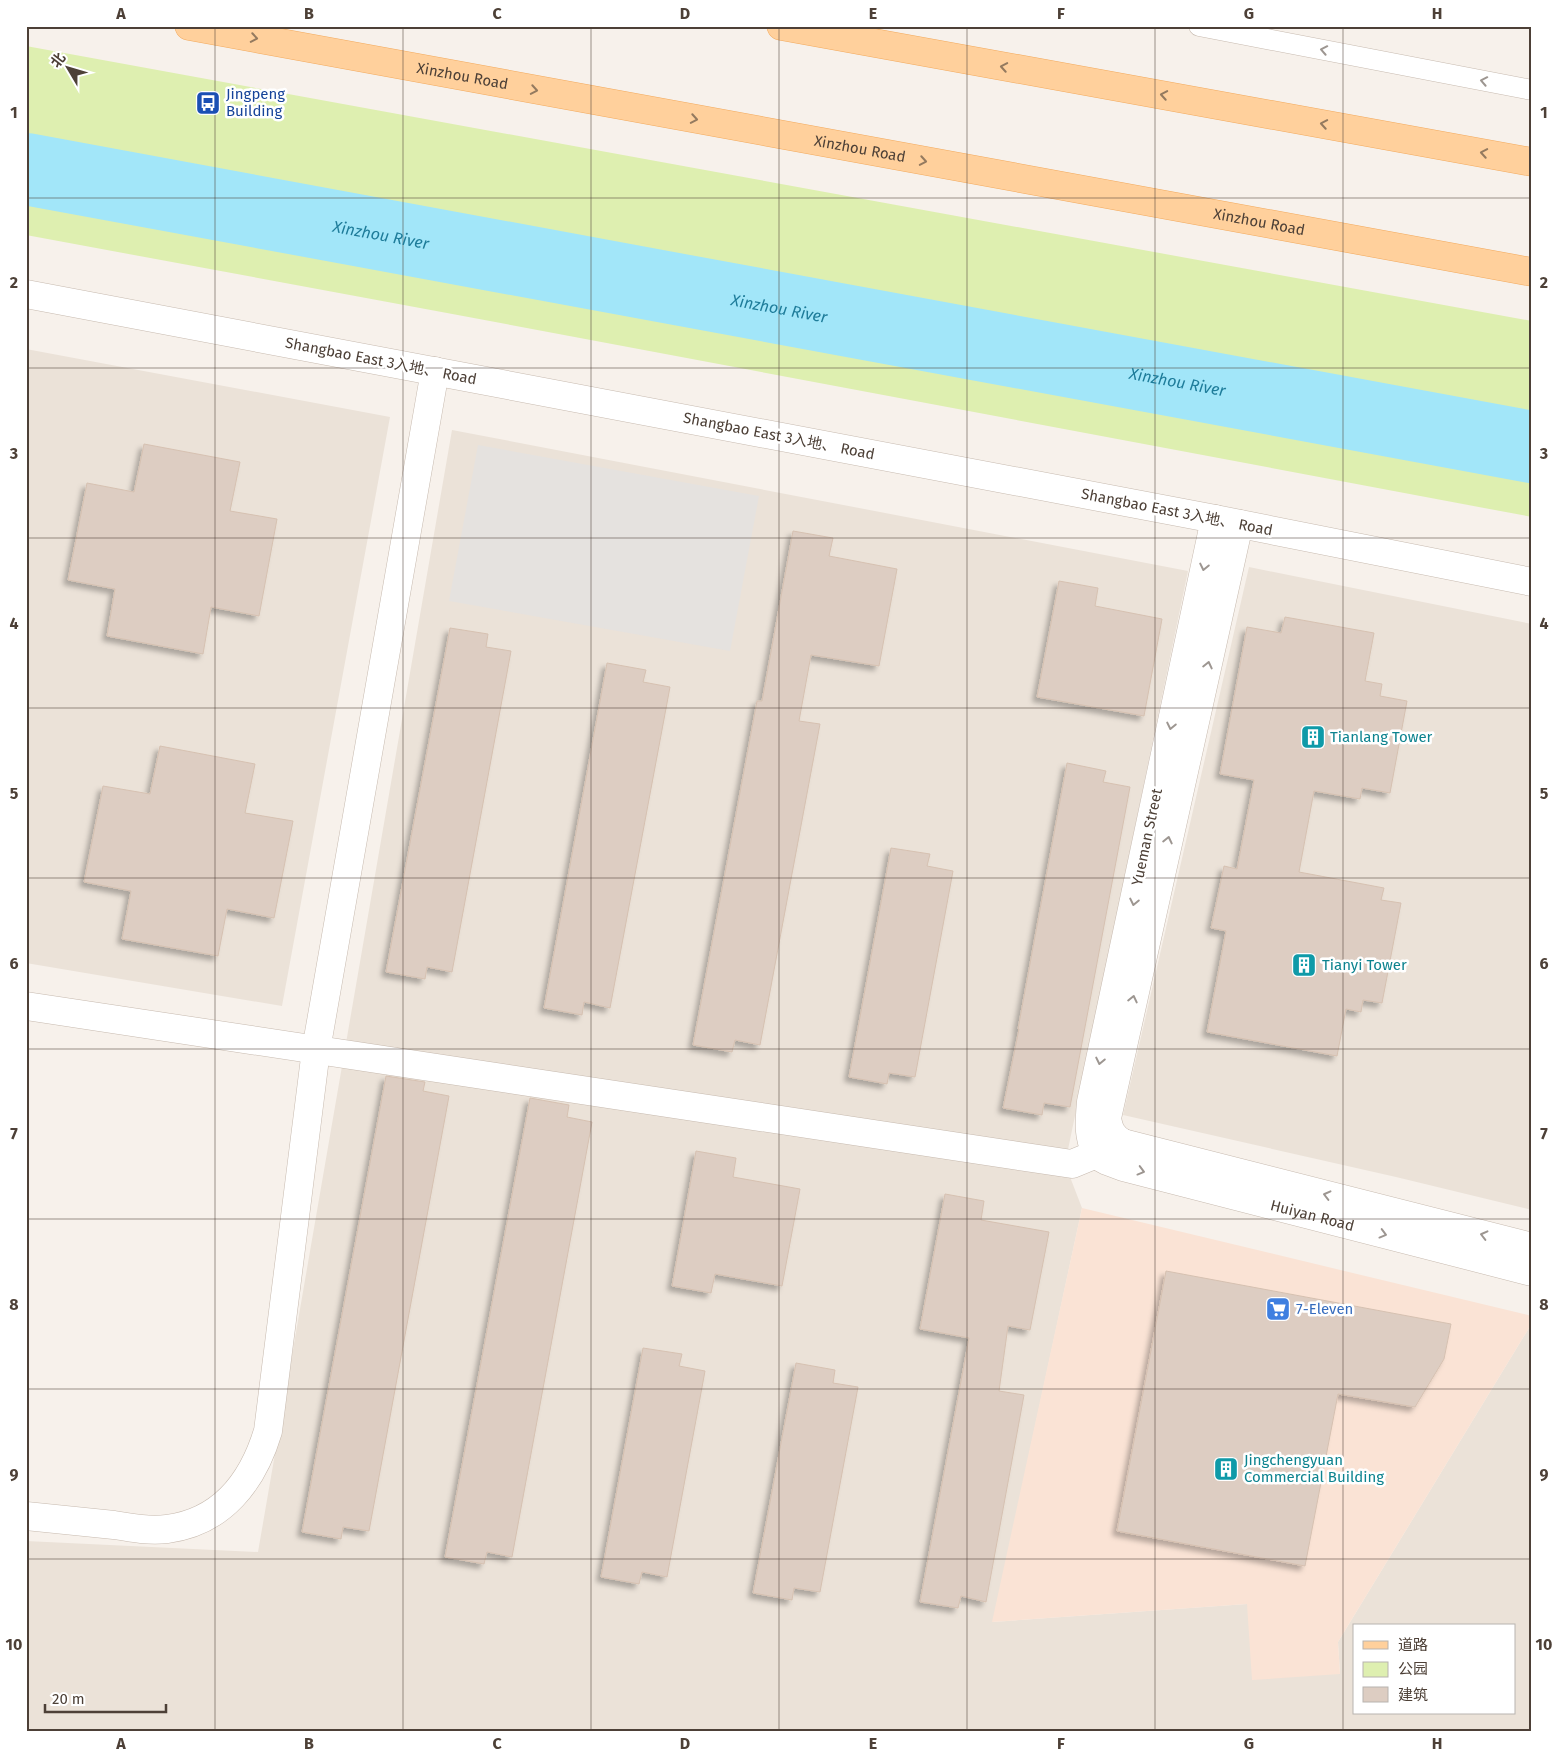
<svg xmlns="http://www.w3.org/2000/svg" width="1558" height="1757" viewBox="0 0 1558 1757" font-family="'Fira Sans','Noto Sans SC',sans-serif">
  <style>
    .residential { fill: #ebe2d8; fill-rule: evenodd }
    .commercial { fill: #fae3d5 }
    .green { fill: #deefb0 }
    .parking { fill: #e5e2df }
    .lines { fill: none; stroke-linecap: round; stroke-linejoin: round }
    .river { stroke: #a2e6f9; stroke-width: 72 }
    .building { fill: #ddcdc2; stroke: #d6c1b1; filter: url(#shadow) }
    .lane-casing { stroke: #c7baaf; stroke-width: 21 }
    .street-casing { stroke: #c7baaf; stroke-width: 29 }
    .primary-casing { stroke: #f2aa5e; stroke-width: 29 }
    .lane { stroke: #fff; stroke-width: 20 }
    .street { stroke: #fff; stroke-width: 28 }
    .primary { stroke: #ffd09c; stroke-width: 28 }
    .oneway { stroke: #947a5f }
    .oneway2 { stroke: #9d9691 }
    .grid { fill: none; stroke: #4d4037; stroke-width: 1; stroke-opacity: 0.55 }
    .labels { text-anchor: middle; stroke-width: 5; stroke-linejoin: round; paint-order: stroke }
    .street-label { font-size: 15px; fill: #4d4037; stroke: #fff }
    .transit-label { font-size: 15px; fill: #164399; stroke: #fff; text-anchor: start }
    .culture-label { font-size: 15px; fill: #0d838f; stroke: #fff; text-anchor: start }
    .shop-label { font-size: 15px; fill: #366cbe; stroke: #fff; text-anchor: start }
    .water-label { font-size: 16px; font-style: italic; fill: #1e7c9a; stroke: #fff }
    .neatline { fill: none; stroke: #4d4037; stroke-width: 2 }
    .grid-label { font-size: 16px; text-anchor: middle; font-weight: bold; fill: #4d4037 }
  </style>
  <defs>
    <filter id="shadow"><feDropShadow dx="-4.5" dy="4.5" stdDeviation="2.5" flood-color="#0004"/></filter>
  </defs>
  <rect width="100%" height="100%" fill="#f7f1eb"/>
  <path class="residential" d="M 26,349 L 390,417 L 282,1006 L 26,963 Z
    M 452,430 L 1188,571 L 1065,1164 L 1082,1208 L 993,1622 L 1247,1604 L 1340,1674 L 1338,1642 L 1532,1323 L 1532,1731 L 26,1731 L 26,1541 L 258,1552 ZM 1354,1626 L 1514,1626 L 1514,1713 L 1354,1713 Z
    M 1249,567 L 1532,624 L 1532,1210 L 1396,1177 L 1123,1115 Z"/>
  <path class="commercial" d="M 1082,1208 L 1532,1316 L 1532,1323 L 1338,1642 L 1340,1674 L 1252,1680 L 1247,1604 L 992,1622 Z"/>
  <path class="green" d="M 26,46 L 1532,321 L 1532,517 L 447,313 L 26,235 Z"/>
  <path class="parking" d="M 478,445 L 759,496 L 730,651 L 449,601 Z"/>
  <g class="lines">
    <path class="river" id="s1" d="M 26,169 L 1532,447"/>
  </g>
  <path class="building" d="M 144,444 L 240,462 L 230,511 L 277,519 L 259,616 L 211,607 L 203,654 L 107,636 L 115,589 L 68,580 L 87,483 L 134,492 Z
    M 793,531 L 833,538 L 829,556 L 897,569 L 879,666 L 811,655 L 799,721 L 820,724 L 760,1045 L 735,1040 L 732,1052 L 693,1045 L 757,701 L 762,701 Z
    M 1059,581 L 1098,588 L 1095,606 L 1162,619 L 1144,716 L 1037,697 Z
    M 1285,617 L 1374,633 L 1365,681 L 1382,684 L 1380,696 L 1407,701 L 1390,793 L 1362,788 L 1360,799 L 1314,791 L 1299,872 L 1384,888 L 1381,900 L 1401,903 L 1382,1003 L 1363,1000 L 1361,1012 L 1346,1009 L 1337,1056 L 1207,1032 L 1226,931 L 1211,928 L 1224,866 L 1237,869 L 1254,780 L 1220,774 L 1247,627 L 1281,633 Z
    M 450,628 L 488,634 L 486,647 L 511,651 L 452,972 L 427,967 L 425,979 L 386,972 Z
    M 607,663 L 646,670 L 643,682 L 670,687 L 610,1008 L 584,1002 L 582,1015 L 544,1008 Z
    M 160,746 L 255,764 L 245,813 L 293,821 L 274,918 L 227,909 L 218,956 L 122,939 L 131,891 L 84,882 L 103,786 L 150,794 Z
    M 1067,763 L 1106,771 L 1103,782 L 1130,787 L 1070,1107 L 1044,1103 L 1042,1115 L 1003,1108 L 1019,1029 L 1018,1029 Z
    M 891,848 L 930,854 L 927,866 L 953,871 L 915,1077 L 889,1073 L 887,1084 L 849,1077 Z
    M 386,1076 L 425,1082 L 423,1091 L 449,1096 L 369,1531 L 343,1527 L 341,1539 L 302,1532 Z
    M 530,1098 L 569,1105 L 567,1117 L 592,1122 L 512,1557 L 487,1552 L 484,1564 L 445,1557 Z
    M 696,1151 L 736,1158 L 733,1177 L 800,1189 L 782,1286 L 715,1274 L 711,1293 L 672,1286 Z
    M 945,1194 L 984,1201 L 981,1220 L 1049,1232 L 1030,1330 L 1008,1326 L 999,1391 L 1024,1395 L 986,1602 L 961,1596 L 958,1608 L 920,1602 L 969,1338 L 920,1329 Z
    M 1166,1271 L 1451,1324 L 1444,1359 L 1415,1407 L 1338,1394 L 1305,1566 L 1117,1531 Z
    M 643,1348 L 682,1354 L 679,1366 L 705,1371 L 667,1577 L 642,1572 L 639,1584 L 601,1577 Z
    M 796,1363 L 835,1370 L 833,1383 L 858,1387 L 820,1592 L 794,1588 L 792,1600 L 753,1593 Z"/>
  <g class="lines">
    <defs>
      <path id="lane" d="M 1199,26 L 1532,90"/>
      <g id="street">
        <path d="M 26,294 L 1215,519 L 1532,582"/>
        <path id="s2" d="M 1215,519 L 1091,1102 C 1089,1125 1088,1133 1096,1155 L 1107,1161 L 1123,1167 L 1532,1272"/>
        <path d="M 1239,524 L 1107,1118 C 1109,1130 1112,1137 1123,1143 L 1532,1247"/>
        <path d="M 26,1006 L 1072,1164 L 1123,1143"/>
        <path d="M 26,1516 C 55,1519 85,1522 114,1525 C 132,1528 149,1531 167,1529 C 222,1522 253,1481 268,1431 L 316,1050 L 435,371"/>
      </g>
      <g id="primary">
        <path id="s3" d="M 189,26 L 1532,272"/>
        <path d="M 781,26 L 1532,162"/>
      </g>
    </defs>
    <use href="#lane" class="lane-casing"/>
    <use href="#street" class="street-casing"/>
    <use href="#primary" class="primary-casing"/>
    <use href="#lane" class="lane"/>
    <use href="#street" class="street"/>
    <use href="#primary" class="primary"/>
  </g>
  <defs><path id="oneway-chevron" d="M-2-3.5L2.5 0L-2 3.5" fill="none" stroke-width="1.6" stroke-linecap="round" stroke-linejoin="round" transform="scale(1.25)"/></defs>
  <g class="oneway">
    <use href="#oneway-chevron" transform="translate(254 38) rotate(10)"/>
    <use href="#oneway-chevron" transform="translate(1004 67) rotate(-170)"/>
    <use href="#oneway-chevron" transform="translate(534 90) rotate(10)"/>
    <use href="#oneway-chevron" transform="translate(1164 95) rotate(-170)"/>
    <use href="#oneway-chevron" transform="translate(694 119) rotate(10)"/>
    <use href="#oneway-chevron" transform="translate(1324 124) rotate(-170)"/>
    <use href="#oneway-chevron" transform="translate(1484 153) rotate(-170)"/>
    <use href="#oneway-chevron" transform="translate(923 161) rotate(10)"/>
  </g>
  <g class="oneway2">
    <use href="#oneway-chevron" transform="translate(1324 50) rotate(-169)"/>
    <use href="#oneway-chevron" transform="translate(1484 81) rotate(-169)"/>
    <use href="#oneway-chevron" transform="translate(1204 567) rotate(102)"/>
    <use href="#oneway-chevron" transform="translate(1208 665) rotate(-77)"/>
    <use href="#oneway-chevron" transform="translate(1171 726) rotate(102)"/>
    <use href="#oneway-chevron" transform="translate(1168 840) rotate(-77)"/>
    <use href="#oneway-chevron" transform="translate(1134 902) rotate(102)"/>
    <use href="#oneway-chevron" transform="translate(1133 999) rotate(-77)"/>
    <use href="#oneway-chevron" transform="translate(1100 1061) rotate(102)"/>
    <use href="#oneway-chevron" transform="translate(1141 1171) rotate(15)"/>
    <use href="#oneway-chevron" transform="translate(1327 1195) rotate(-166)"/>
    <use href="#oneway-chevron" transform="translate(1383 1234) rotate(15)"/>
    <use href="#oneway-chevron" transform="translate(1484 1235) rotate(-166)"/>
  </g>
  <path class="grid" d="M 215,26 L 215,1731M 403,26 L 403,1731M 591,26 L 591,1731M 779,26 L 779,1731M 967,26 L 967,1731M 1155,26 L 1155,1731M 1343,26 L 1343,1731M 26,198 L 1532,198M 26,368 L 1532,368M 26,538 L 1532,538M 26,708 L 1532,708M 26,878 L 1532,878M 26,1049 L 1532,1049M 26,1219 L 1532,1219M 26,1389 L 1532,1389M 26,1559 L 1532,1559"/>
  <defs>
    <symbol id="bus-square" viewBox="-11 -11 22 22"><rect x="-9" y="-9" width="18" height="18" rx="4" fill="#1a4fb4" stroke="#fff"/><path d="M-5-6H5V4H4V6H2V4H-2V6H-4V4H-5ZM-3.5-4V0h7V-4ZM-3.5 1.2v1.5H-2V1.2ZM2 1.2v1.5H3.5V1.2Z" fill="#fff"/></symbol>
    <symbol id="building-square" viewBox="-11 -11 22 22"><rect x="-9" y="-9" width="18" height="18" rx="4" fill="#0f9aa8" stroke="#fff"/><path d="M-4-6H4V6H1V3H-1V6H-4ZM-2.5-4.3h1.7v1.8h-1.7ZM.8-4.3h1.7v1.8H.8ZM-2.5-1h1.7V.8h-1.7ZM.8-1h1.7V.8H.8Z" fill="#fff"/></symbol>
    <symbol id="supermarket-square" viewBox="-11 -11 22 22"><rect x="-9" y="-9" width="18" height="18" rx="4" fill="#3f7fe0" stroke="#fff"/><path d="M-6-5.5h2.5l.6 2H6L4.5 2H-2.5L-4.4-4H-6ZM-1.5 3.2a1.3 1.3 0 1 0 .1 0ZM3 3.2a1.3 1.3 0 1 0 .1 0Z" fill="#fff"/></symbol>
  </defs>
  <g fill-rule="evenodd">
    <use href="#bus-square" x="194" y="89" width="28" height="28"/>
    <use href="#building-square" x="1299" y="723" width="28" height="28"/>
    <use href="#building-square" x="1290" y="951" width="28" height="28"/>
    <use href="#supermarket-square" x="1264" y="1295" width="28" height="28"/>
    <use href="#building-square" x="1212" y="1455" width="28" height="28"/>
  </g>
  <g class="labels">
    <g class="street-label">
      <text dy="5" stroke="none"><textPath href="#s3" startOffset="278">Xinzhou Road</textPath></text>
      <text dy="5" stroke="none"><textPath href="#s3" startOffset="682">Xinzhou Road</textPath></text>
      <text dy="5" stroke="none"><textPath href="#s3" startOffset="1088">Xinzhou Road</textPath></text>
      <text transform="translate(381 361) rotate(11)" y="5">Shangbao East 3入地、 Road</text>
      <text transform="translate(779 436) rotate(11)" y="5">Shangbao East 3入地、 Road</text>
      <text transform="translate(1177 512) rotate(11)" y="5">Shangbao East 3入地、 Road</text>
      <text transform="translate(1147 837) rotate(-78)" y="5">Yueman Street</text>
      <text dy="5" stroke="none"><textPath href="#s2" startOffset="875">Huiyan Road</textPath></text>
    </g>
    <g class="transit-label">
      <text x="226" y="99">Jingpeng<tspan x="226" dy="17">Building</tspan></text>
    </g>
    <g class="culture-label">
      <text x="1330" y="742">Tianlang Tower</text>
      <text x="1322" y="970">Tianyi Tower</text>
      <text x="1244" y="1465">Jingchengyuan<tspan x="1244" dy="17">Commercial Building</tspan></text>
    </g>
    <g class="shop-label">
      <text x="1296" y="1314">7-Eleven</text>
    </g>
    <g class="water-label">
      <text dy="6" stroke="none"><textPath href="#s1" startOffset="361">Xinzhou River</textPath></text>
      <text dy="6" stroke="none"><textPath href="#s1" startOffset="766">Xinzhou River</textPath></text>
      <text dy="6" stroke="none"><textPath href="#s1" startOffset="1171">Xinzhou River</textPath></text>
    </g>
  </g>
  <rect width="1558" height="1757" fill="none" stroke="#ffffff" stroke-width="55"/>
  <rect x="1353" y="1624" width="162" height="90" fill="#ffffff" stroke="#b8b3af"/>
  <rect x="1363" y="1641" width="25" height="8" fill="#ffd09c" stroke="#b8b3af"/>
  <text x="1398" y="1650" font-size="15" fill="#4d4037">道路</text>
  <rect x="1363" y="1662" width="25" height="15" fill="#deefb0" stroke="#b8b3af"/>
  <text x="1398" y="1674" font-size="15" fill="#4d4037">公园</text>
  <rect x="1363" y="1687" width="25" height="15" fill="#ddcdc2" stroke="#b8b3af"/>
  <text x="1398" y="1700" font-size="15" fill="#4d4037">建筑</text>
  <g transform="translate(68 68) rotate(308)" stroke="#ffffff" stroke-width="4" paint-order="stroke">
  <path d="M0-4L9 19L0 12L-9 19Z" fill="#4d4037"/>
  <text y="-8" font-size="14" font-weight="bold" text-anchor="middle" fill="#4d4037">北</text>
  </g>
  <path d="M45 1704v8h121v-8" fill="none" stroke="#4d4037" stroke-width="2.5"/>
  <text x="52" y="1704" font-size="15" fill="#4d4037" stroke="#ffffff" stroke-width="4" paint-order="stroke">20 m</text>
  <rect x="28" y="28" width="1502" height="1702" class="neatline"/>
  <g class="grid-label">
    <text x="121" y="19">A</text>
    <text x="309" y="19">B</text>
    <text x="497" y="19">C</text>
    <text x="685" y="19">D</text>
    <text x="873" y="19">E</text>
    <text x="1061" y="19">F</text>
    <text x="1249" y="19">G</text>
    <text x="1437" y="19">H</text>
    <text x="14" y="118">1</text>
    <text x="1544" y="118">1</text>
    <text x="14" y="288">2</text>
    <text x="1544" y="288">2</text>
    <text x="14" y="459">3</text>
    <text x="1544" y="459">3</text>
    <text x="14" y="629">4</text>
    <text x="1544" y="629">4</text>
    <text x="14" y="799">5</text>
    <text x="1544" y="799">5</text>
    <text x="14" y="969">6</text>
    <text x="1544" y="969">6</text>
    <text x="14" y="1139">7</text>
    <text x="1544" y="1139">7</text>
    <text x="14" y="1310">8</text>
    <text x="1544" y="1310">8</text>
    <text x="14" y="1480">9</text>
    <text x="1544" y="1480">9</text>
    <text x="14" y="1650">10</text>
    <text x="1544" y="1650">10</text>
    <text x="121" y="1749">A</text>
    <text x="309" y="1749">B</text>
    <text x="497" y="1749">C</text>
    <text x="685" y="1749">D</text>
    <text x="873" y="1749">E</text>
    <text x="1061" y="1749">F</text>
    <text x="1249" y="1749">G</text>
    <text x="1437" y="1749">H</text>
  </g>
</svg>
